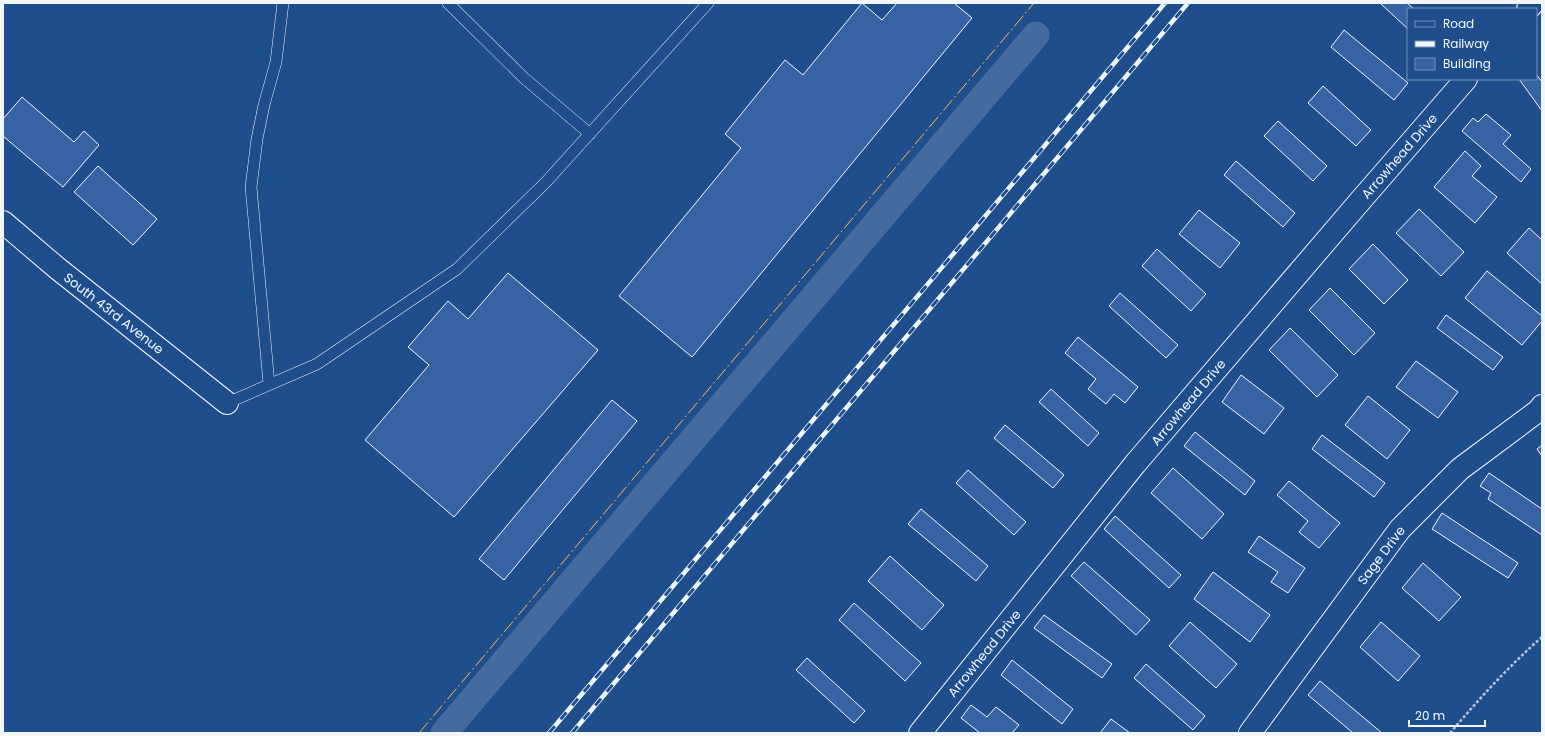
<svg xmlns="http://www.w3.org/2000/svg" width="1545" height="736" viewBox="0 0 1545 736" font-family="Poppins,sans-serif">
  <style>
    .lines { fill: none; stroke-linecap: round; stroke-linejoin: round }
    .canal { stroke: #446ba0; stroke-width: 27 }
    .building { fill: #3563a3; stroke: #f2f6ff }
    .service-casing { stroke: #f2f6ff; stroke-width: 12 }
    .minor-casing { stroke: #f2f6ff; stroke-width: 24 }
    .path { stroke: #b3c4dc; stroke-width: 2.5; stroke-dasharray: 3 2; stroke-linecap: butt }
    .service { stroke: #1f4e8c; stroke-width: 11 }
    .minor { stroke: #1f4e8c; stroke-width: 22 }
    .rail-casing { stroke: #f2f6ff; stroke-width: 4.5 }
    .rail { stroke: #1f4e8c; stroke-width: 3; stroke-dasharray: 9; stroke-linecap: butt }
    .power { stroke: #ffb74d; stroke-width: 1; stroke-dasharray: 14 3 2 3; stroke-linecap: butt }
    .labels { text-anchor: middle; stroke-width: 3; stroke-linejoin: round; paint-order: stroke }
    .street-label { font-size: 13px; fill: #f2f6ff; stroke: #1f4e8c }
  </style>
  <rect width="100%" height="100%" fill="#1f4e8c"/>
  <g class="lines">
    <path class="canal" d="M 444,733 L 1036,35"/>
  </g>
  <path class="building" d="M 862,3 L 882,20 L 897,3 L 954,3 L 972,18 L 692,357 L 619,296 L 741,148 L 725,134 L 785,60 L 803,75 Z
    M 1380,3 L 1407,3 L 1414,9 L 1408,9 L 1408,29 Z
    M 1344,30 L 1408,83 L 1394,100 L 1331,47 Z
    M 1536,74 L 1542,82 L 1542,111 L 1519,79 L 1536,79 Z
    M 1323,86 L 1371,130 L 1356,146 L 1308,103 Z
    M 22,97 L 74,142 L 84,131 L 99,145 L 63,187 L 3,136 L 3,119 Z
    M 1486,114 L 1511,135 L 1503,144 L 1531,169 L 1521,182 L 1462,131 L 1473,118 L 1478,122 Z
    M 1278,121 L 1327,166 L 1313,181 L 1264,136 Z
    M 1465,151 L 1481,166 L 1472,176 L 1497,197 L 1475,223 L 1434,187 Z
    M 1236,161 L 1295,213 L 1283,227 L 1224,175 Z
    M 98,166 L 157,219 L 133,245 L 74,192 Z
    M 1419,209 L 1464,252 L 1441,276 L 1396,233 Z
    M 1199,210 L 1240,243 L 1220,268 L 1179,234 Z
    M 1529,228 L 1542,240 L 1542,284 L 1507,253 Z
    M 1373,244 L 1408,280 L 1384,304 L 1349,269 Z
    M 1157,249 L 1206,294 L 1191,311 L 1142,266 Z
    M 1487,271 L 1542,316 L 1542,321 L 1522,345 L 1465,298 Z
    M 508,273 L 598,350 L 454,517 L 365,440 L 429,365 L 408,347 L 448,301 L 468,319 Z
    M 1330,288 L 1375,333 L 1354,355 L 1309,310 Z
    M 1120,293 L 1178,345 L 1166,358 L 1109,306 Z
    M 1446,315 L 1503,357 L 1493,370 L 1437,328 Z
    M 1290,328 L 1338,375 L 1317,397 L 1269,350 Z
    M 1078,337 L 1138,387 L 1125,403 L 1114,394 L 1106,404 L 1088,389 L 1096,379 L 1065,353 Z
    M 1416,361 L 1458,392 L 1438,418 L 1396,387 Z
    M 1241,375 L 1284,408 L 1264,434 L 1222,402 Z
    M 1051,389 L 1099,433 L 1088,446 L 1039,402 Z
    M 1368,396 L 1410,430 L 1387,459 L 1345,425 Z
    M 612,400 L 637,421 L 504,580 L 479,559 Z
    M 1005,425 L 1064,475 L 1053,488 L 994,438 Z
    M 1195,432 L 1255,481 L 1245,495 L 1184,446 Z
    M 1322,435 L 1385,483 L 1374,497 L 1312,449 Z
    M 1542,445 L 1542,456 L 1537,449 Z
    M 1173,468 L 1224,514 L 1202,539 L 1151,493 Z
    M 968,470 L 1026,522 L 1014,535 L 956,483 Z
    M 1489,473 L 1542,509 L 1542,535 L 1488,499 L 1491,493 L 1480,486 Z
    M 1289,481 L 1340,523 L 1319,548 L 1299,532 L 1308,521 L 1277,495 Z
    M 921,509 L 988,566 L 976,581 L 908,524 Z
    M 1442,513 L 1518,563 L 1508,578 L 1432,529 Z
    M 1115,516 L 1181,575 L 1169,588 L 1104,529 Z
    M 1259,536 L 1305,568 L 1288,593 L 1271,582 L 1278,572 L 1248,552 Z
    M 890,556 L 944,605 L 922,630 L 868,581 Z
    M 1084,562 L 1150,620 L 1136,635 L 1071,576 Z
    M 1423,563 L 1461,597 L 1439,621 L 1402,588 Z
    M 1213,572 L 1270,615 L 1250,642 L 1194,599 Z
    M 854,603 L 921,663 L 905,681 L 839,620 Z
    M 1044,615 L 1112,664 L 1102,678 L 1034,628 Z
    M 1190,622 L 1237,664 L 1216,688 L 1169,646 Z
    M 1381,622 L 1420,656 L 1398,681 L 1360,647 Z
    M 807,658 L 865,711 L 854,723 L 796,670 Z
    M 1012,660 L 1073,709 L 1062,724 L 1001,675 Z
    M 1146,664 L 1205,716 L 1193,730 L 1134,678 Z
    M 1320,681 L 1382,733 L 1353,733 L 1308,695 Z
    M 971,705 L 987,717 L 996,707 L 1019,725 L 1012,733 L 980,733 L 961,718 Z
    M 1111,719 L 1130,733 L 1100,733 Z"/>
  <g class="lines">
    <defs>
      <path id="service" d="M 448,3 L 524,78 L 590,134
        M 269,384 L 251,187 L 257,139 L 264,105 L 276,62 L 283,3
        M 227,403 L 317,364 L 457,269 L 546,182 L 708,3"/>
      <path id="minor" d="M 1528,9 L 1533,3
        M 3,222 L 57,268 L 227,403
        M 920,733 L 1135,464 L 1361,200 L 1466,79
        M 1250,733 L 1400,529 L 1460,469 L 1538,411 L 1542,406"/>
    </defs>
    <use href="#service" class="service-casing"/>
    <use href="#minor" class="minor-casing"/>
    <path class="path" d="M 1450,733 C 1479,699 1509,666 1542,637"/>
    <use href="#service" class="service"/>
    <use href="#minor" class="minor"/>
    <defs>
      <path id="rail" d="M 549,733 L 1165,3
        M 572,733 L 1188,3"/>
    </defs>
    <use href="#rail" class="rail-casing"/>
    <use href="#rail" class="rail"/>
    <path class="power" d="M 419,733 L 1034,3"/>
  </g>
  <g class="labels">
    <g class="street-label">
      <text transform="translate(1399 156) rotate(-49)" y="5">Arrowhead Drive</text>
      <text transform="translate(114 313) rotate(38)" y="5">South 43rd Avenue</text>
      <text transform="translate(1188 402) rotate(-50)" y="5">Arrowhead Drive</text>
      <text transform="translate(1381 555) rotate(-53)" y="5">Sage Drive</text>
      <text transform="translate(984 653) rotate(-51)" y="5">Arrowhead Drive</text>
    </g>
  </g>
  <rect width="1545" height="736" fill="none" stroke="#f2f6ff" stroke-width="8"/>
  <rect x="1407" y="8" width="130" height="72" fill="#1f4e8c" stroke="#7391ba"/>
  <rect x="1415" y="21" width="20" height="6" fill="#1f4e8c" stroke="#7391ba"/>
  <text x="1443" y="28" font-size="12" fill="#f2f6ff">Road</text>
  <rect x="1415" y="41" width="20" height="6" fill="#f2f6ff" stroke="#7391ba"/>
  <text x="1443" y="48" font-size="12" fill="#f2f6ff">Railway</text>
  <rect x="1415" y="58" width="20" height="12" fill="#3563a3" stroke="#7391ba"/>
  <text x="1443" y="68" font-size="12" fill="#f2f6ff">Building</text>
  <path d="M1409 720v6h76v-6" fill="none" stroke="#f2f6ff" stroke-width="2"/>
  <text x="1415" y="720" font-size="12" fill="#f2f6ff" stroke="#1f4e8c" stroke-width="3" paint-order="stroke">20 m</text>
</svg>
